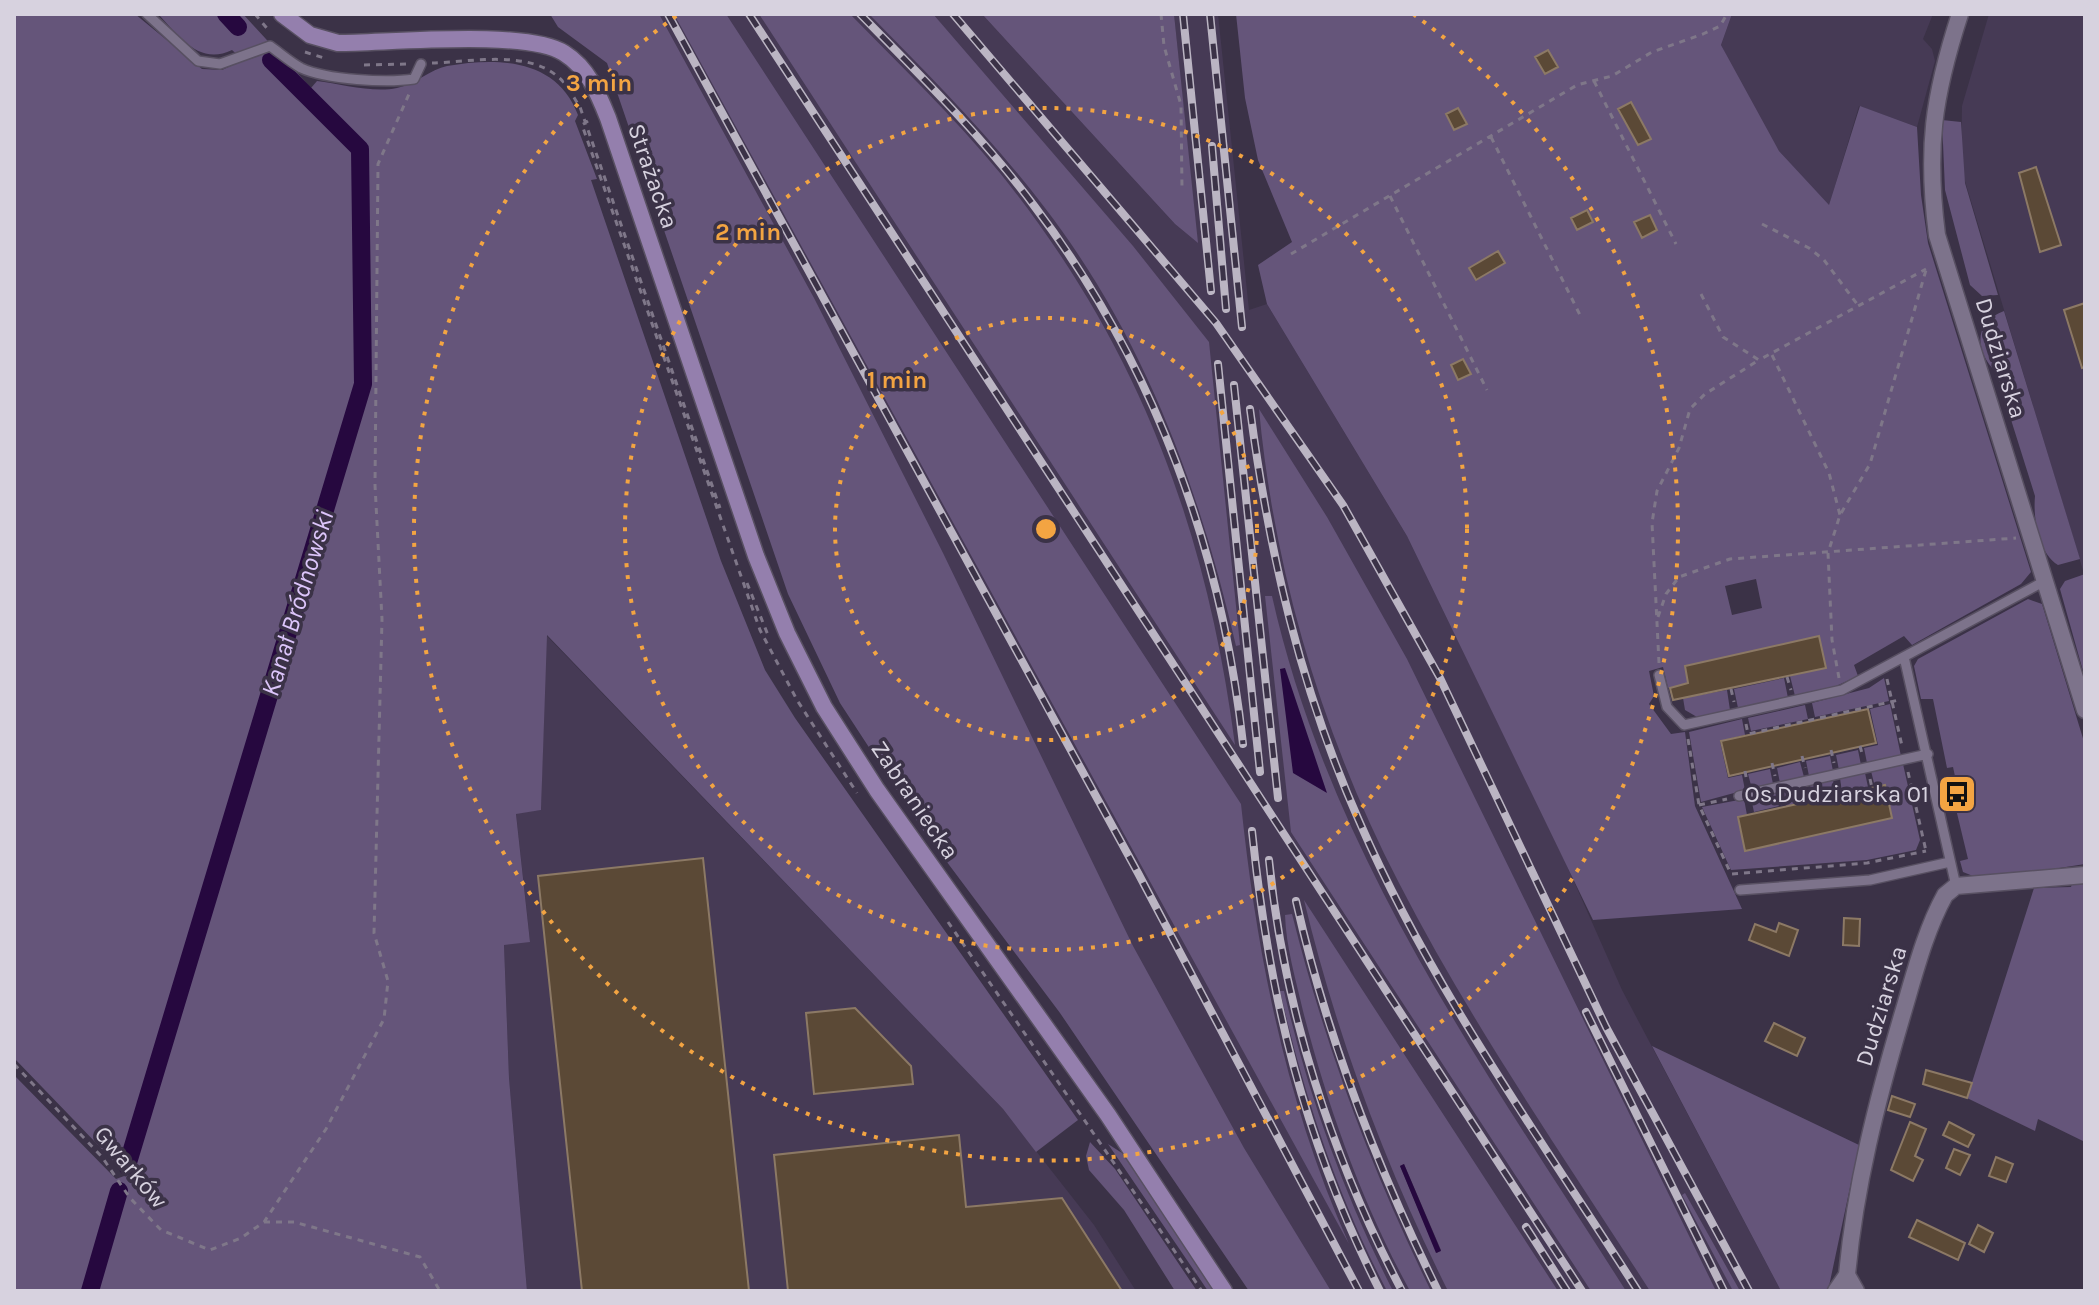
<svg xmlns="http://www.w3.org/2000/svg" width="2099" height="1305" viewBox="0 0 2099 1305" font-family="Karla,sans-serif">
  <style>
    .built { fill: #463a55 }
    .green { fill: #65557a; fill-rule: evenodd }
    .water { fill: #26083f }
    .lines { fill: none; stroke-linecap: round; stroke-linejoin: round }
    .canal { stroke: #26083f; stroke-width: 18 }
    .building { fill: #5b4936; stroke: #8c7965; stroke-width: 2 }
    .service-casing { stroke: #585062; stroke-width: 12 }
    .minor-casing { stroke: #585062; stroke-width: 19 }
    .secondary-casing { stroke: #585062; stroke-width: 19 }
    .path { stroke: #7f7789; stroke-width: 3; stroke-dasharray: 6 6; stroke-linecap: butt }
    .service { stroke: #7d738b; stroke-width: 9 }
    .minor { stroke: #7d738b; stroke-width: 16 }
    .secondary { stroke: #947fad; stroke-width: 16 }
    .rail-casing { stroke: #bbb5c3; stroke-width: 8 }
    .rail { stroke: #3b3247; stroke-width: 5; stroke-dasharray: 15; stroke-linecap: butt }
    .ring { fill: none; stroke: #f3a442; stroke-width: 4; stroke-dasharray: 4 8 }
    .labels { text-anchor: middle; stroke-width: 7; stroke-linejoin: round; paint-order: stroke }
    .street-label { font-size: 24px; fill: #d7d2df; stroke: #3b3247 }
    .poi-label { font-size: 24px; fill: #d7d2df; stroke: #3b3247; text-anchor: end }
    .water-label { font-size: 26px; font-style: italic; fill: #dcc5fa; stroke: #3b3247 }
    .centre { fill: #f3a442; stroke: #3b3247; stroke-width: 4 }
    .ring-label { font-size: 24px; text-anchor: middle; font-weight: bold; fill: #f3a442; stroke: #3b3247; stroke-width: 7; stroke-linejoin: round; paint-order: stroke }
  </style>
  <rect width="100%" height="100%" fill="#3b3247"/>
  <path class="built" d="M 581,14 L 982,14 L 1175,224 L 1197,242 L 1174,14 L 1218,14 L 1249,310 L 1267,304 L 1407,536 L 1564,859 L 1622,990 L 1781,1291 L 1300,1291 Z
    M 1732,14 L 1933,14 L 1923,39 L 1932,49 L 1935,61 L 1917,127 L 1859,106 L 1829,206 L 1779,151 L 1755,113 L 1721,45 Z
    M 1989,14 L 2085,14 L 2085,577 L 1961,168 L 1962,106 Z
    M 546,635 L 1003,1109 L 1094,1225 L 1136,1291 L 527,1291 L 509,1078 L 504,944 L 530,941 L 516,813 L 541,810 Z"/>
  <path class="green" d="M 14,14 L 135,14 L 202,69 L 222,70 L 243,60 L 232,50 C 199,66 179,36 158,14 L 243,14 L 311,88 L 317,81 C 341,84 373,93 397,88 C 414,85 431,69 447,66 C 499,57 557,59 578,115 L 575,121 L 597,179 L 591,180 L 721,561 L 765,670 L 795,718 L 1078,1120 L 1036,1152 L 1003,1109 L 547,635 L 541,810 L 516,814 L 530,942 L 504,945 L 509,1078 L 527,1291 L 14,1291 L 14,1075 L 116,1179 L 127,1175 L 14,1058 Z
    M 550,14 L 659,14 L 814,298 L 943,553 L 1133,946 L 1244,1148 L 1331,1291 L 1249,1291 L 1060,1013 L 923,830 L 840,703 L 788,594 L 607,63 L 558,27 Z
    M 674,14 L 726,14 L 1241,804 C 1257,956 1286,1103 1349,1244 Z
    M 759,14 L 850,14 C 901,66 954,117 1000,173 C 1138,344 1207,529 1235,745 Z
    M 869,14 L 933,14 L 1133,246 L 1209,342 L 1240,645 L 1236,646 C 1200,489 1144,337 1045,208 C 992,138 930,76 869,14 Z
    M 982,14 L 1174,14 L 1198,243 L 1175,224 Z
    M 1236,14 L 1732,14 L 1721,45 L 1779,151 L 1829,205 L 1860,106 L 1917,127 L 1921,195 L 1928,243 L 2031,572 L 2021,584 L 1912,645 L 1904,636 L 1854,665 L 1858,676 L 1836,686 L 1795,696 L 1790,676 L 1826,668 L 1818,636 L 1685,666 L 1688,683 L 1668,688 L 1663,667 L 1649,671 L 1654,696 L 1649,704 L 1671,734 L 1685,732 L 1695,806 L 1742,909 L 1593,920 L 1407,536 L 1267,304 L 1258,265 L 1292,242 L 1258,160 L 1245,98 ZM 1756,579 L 1762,608 L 1732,615 L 1725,586 Z
    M 1942,120 L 1961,122 L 1965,183 L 1998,295 L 1982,296 L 1970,285 L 1945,190 Z
    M 2004,311 L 2080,559 L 2058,565 C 2038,553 2033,517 2035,496 L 1996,372 C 1975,352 1973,322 2004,311 Z
    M 1259,409 L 1327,517 L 1407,659 L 1716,1291 L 1650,1291 C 1564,1157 1472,1025 1399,883 C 1323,737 1274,572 1259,409 Z
    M 2085,574 L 2085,678 L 2060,589 L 2065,581 Z
    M 1265,596 L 1272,596 C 1330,855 1486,1071 1626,1291 L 1591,1291 L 1291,832 Z
    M 2028,599 L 2042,604 L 2085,745 L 2085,864 L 1983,880 L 1963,872 L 1960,861 L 1968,859 L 1955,805 L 1961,804 L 1953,767 L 1947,768 L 1933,699 L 1921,699 L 1914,666 L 1918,659 Z
    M 1784,678 L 1788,698 L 1738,708 L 1734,689 Z
    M 1884,678 L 1889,701 L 1815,717 L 1812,703 L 1869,688 Z
    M 1727,690 L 1730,710 L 1697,717 L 1685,710 L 1683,698 Z
    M 1890,704 L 1901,756 L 1867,763 L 1864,748 L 1878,745 L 1870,709 Z
    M 1805,705 L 1808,719 L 1751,731 L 1748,718 Z
    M 1742,719 L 1745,735 L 1720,741 L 1728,778 L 1742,775 L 1745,790 L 1701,802 L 1689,732 Z
    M 1858,750 L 1861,765 L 1839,770 L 1836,755 Z
    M 1830,756 L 1833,771 L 1809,776 L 1806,761 Z
    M 1800,762 L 1804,777 L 1780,783 L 1777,768 Z
    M 1903,764 L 1920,840 L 1916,850 L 1867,860 L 1731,870 L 1702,807 L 1744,799 L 1747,815 L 1738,817 L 1745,850 L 1892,818 L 1875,787 L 1871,771 Z
    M 1770,769 L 1773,784 L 1752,789 L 1748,774 Z
    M 1865,773 L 1868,787 L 1842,793 L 1840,778 Z
    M 1833,780 L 1836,796 L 1814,800 L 1810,785 Z
    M 1804,786 L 1807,802 L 1786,806 L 1783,791 Z
    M 1776,792 L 1779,806 L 1754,812 L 1751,798 Z
    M 2073,881 L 2085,881 L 2085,1142 L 2038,1119 L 2035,1131 L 1967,1098 L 2034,888 L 2071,887 Z
    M 1304,900 L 1558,1291 L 1448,1291 C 1385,1165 1337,1037 1304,900 ZM 1404,1164 L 1441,1250 L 1437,1253 L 1400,1166 Z
    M 1292,914 C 1325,1046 1371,1169 1431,1291 L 1410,1291 C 1362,1203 1328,1108 1303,1011 C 1296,980 1286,947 1285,915 Z
    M 1280,991 L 1284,991 C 1308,1095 1344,1195 1393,1291 L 1387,1291 C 1337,1195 1304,1096 1280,991 Z
    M 1652,1046 L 1859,1145 L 1828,1291 L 1781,1291 Z
    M 1090,1142 L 1115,1169 L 1197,1291 L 1175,1291 L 1124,1210 L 1089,1170 L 1086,1156 Z
    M 1108,1144 L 1122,1153 L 1216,1291 L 1208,1291 Z
    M 1685,1193 L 1740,1291 L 1733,1291 L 1682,1195 Z"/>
  <path class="water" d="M 1285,668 L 1327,793 L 1293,773 L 1280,669 Z
    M 1404,1164 L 1441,1251 L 1436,1253 L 1400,1166 Z"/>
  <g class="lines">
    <path class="canal" d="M 226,14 L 238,27
      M 127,1166 L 363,384 L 360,149 L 271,60
      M 90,1291 L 119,1191"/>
  </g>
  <path class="building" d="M 1548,50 L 1558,67 L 1545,74 L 1535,57 Z
    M 1631,102 L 1651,139 L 1638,145 L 1618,109 Z
    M 1458,108 L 1467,124 L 1454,130 L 1446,114 Z
    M 2036,167 L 2061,245 L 2040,252 L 2019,173 Z
    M 1587,210 L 1593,222 L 1577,230 L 1571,218 Z
    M 1650,215 L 1657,230 L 1642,238 L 1634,222 Z
    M 1498,251 L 1505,263 L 1476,280 L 1469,268 Z
    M 2085,303 L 2085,367 L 2082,368 L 2064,310 Z
    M 1463,359 L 1471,374 L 1458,380 L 1451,365 Z
    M 1819,636 L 1826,668 L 1673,700 L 1670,688 L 1688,683 L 1685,666 Z
    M 1868,709 L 1876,743 L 1729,776 L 1721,741 Z
    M 1885,785 L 1892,818 L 1745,851 L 1738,817 Z
    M 703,858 L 749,1291 L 582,1291 L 538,876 Z
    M 1844,918 L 1860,919 L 1859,946 L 1843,945 Z
    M 1779,923 L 1798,930 L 1789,956 L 1749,940 L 1755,924 L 1776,932 Z
    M 855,1008 L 911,1066 L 913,1084 L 814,1094 L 806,1013 Z
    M 1774,1023 L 1805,1038 L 1797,1056 L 1765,1041 Z
    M 1926,1070 L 1972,1083 L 1967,1098 L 1923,1084 Z
    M 1892,1096 L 1915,1104 L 1910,1117 L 1888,1110 Z
    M 1910,1122 L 1926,1129 L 1915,1156 L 1923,1160 L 1913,1181 L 1891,1170 Z
    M 1949,1122 L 1974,1135 L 1968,1147 L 1943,1135 Z
    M 959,1135 L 966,1207 L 1062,1198 L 1122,1291 L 788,1291 L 774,1155 Z
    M 1954,1149 L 1970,1155 L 1960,1175 L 1946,1168 Z
    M 1996,1157 L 2013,1164 L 2006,1182 L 1989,1176 Z
    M 1917,1220 L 1965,1243 L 1958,1260 L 1909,1237 Z
    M 1978,1225 L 1993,1233 L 1984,1252 L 1969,1244 Z"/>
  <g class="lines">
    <defs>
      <path id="service" d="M 147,14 L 198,61 L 220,64 L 270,46 C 280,53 290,62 301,68 C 327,80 387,83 414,79 L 421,64
        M 1904,657 L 1956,886
        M 1659,675 L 1667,707 L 1684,725 L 1842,690 L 2045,581
        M 1739,796 L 1928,754
        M 1740,890 L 1870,880 L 1950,862"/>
      <path id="minor" d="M 1960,14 C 1933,97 1926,149 1937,235 L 2085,710
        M 1847,1275 L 1856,1291
        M 1836,1291 L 1847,1275 C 1855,1186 1877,1101 1902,1016 C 1914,976 1925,931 1945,895 L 1956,886 L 2085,875"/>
      <path id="secondary" d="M 282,14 L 310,35 L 338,43 C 387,43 527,29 564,53 C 588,68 598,93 608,118 L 756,556 L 787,633 L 824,707 L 877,790 L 1108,1115 L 1224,1291"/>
    </defs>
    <use href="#service" class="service-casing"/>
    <use href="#minor" class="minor-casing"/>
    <use href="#secondary" class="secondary-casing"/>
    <path class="path" d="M 255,14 L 270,32
      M 1161,14 L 1164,46 L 1181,105 L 1182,189
      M 305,52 L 324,58
      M 432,63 C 470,62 526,50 557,76 C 567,83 573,97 580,107 L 720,508
      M 364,65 L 408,64
      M 1594,81 L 1676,244
      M 588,121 L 582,125 L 760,630 L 797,700 L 857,793
      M 1491,137 L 1582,319
      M 1390,196 L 1487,390
      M 1762,224 L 1809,248 L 1824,260 L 1857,304
      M 1291,254 L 1577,85 L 1612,76 L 1652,52 L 1703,34 L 1720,26 L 1727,14
      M 1701,294 L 1723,337 L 1759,360 L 1926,269
      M 1772,355 L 1829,473 L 1840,515
      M 747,583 L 768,635
      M 1658,617 L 1666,594 L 1679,577 L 1730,559 L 2016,538
      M 1659,663 L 1652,523 L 1657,491 L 1679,448 L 1690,409 L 1705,394 L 1759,360
      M 1787,677 L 1791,690
      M 1839,678 L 1832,640 L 1828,553 L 1840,515 L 1870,464 L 1926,270
      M 1887,679 L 1902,746
      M 1731,689 L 1734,702
      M 1746,724 L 1748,734 L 1899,700
      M 1688,739 L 1699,805 L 1731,874 L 1867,863 L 1926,851
      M 1860,746 L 1863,757
      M 1831,750 L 1834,763
      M 1802,756 L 1805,768
      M 1772,763 L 1775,776
      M 1745,771 L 1747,782
      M 1908,772 L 1926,851
      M 1870,779 L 1872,788
      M 1838,786 L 1840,795
      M 1782,799 L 1783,807
      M 1699,805 L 1727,799
      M 948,922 L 1202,1291
      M 14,1064 L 102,1157 L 130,1198 L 161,1230 L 210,1250 L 241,1238 L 264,1222 L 326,1129 L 384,1019 L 388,981 L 374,933 L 382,619 L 375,485 L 378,164 L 409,94
      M 264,1222 L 294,1222 L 420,1257 L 440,1291"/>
    <use href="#service" class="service"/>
    <use href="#minor" class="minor"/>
    <use href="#secondary" class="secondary"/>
    <defs>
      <path id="rail" d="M 668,14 L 1138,873 L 1359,1291
        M 749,14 L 1582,1291
        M 860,14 C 921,76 983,137 1035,207 C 1154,364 1222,550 1243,744
        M 953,14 L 1216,323 L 1343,505 L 1440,678 L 1606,1027 L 1749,1291
        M 1183,14 L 1211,291
        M 1210,14 L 1242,327
        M 1212,146 L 1226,309
        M 1218,364 L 1260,772
        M 1234,385 L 1278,798
        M 1250,409 C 1269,553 1301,691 1360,823 C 1432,989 1541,1139 1638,1291
        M 1252,831 C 1269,997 1304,1141 1380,1291
        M 1269,860 C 1284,1010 1332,1158 1402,1291
        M 1296,901 C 1327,1038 1376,1165 1438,1291
        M 1586,1012 L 1724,1291
        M 1526,1227 L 1567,1291"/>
    </defs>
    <use href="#rail" class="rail-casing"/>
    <use href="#rail" class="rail"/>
  </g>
  <g class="ring">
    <circle cx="1046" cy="529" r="211"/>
    <circle cx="1046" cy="529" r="421"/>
    <path d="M1413 14A632 632 0 1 1 679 14"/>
  </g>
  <defs>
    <symbol id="bus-square" viewBox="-11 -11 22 22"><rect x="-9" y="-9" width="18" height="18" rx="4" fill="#f3a442" stroke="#3b3247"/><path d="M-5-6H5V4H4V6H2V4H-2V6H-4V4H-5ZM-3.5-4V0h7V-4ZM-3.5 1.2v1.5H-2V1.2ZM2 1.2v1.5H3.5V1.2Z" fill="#111"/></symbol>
  </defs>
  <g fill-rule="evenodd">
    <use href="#bus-square" x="1935" y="772" width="44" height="44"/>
  </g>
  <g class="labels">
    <g class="street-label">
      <text transform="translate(653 176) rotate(71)" y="8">Strażacka</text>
      <text transform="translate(2001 358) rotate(73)" y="8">Dudziarska</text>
      <text transform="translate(915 800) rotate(56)" y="8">Zabraniecka</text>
      <text transform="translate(1881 1006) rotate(-73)" y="8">Dudziarska</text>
      <text transform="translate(131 1167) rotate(50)" y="8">Gwarków</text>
    </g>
    <g class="poi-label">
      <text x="1929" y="802">Os.Dudziarska 01</text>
    </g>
    <g class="water-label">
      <text transform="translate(297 603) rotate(-73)" y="9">Kanał Bródnowski</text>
    </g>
  </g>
  <circle cx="1046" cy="529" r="12" class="centre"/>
  <g class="ring-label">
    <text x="599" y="91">3 min</text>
    <text x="748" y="240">2 min</text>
    <text x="897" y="388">1 min</text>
  </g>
  <rect width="2099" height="1305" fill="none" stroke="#d7d2df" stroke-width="32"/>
</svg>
